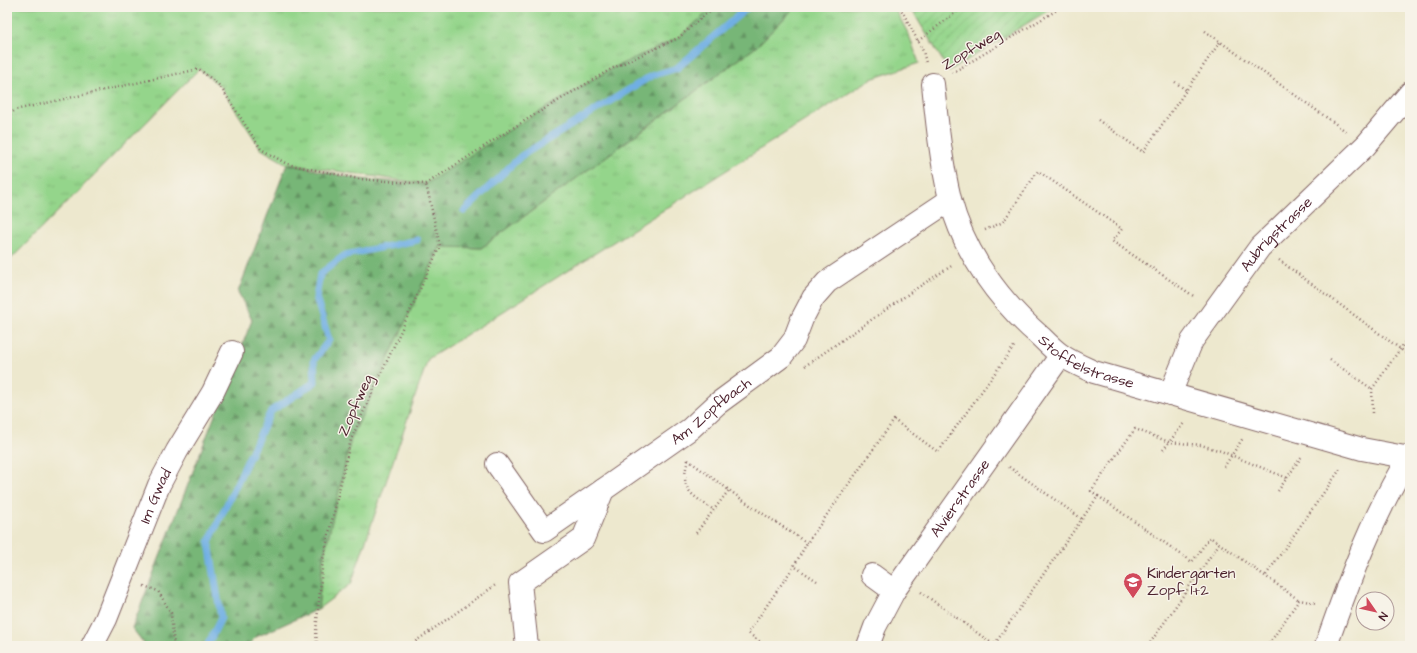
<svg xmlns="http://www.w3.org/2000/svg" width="1417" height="653" viewBox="0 0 1417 653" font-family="'Architects Daughter',sans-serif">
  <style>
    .grass { fill: url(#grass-tufts); stroke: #6f7a5b }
    .forest { fill: url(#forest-firs); stroke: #606a51 }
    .garden { fill: url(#garden-furrows); stroke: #6f7a5b }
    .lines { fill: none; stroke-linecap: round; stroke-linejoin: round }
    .stream { stroke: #70afe3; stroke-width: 7 }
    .minor-casing { stroke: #836564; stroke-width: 24 }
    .path { stroke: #836564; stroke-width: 2.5; stroke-dasharray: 1 3; stroke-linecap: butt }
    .minor { stroke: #fff; stroke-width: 22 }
    .labels { text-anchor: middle; stroke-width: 3; stroke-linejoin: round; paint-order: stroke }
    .street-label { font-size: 15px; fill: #4a1f2b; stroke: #f7f3e8 }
    .poi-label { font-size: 15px; fill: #4a1f2b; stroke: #f7f3e8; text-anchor: start }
  </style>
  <defs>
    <pattern id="grass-tufts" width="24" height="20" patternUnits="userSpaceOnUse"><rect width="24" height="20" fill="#94d58b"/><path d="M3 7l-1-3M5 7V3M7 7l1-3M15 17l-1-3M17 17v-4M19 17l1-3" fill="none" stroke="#81b678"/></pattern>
    <pattern id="forest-firs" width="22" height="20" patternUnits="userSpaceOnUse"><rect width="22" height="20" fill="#77b677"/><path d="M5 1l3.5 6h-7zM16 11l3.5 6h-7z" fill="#649362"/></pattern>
    <pattern id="garden-furrows" width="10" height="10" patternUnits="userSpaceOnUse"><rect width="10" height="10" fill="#94d58b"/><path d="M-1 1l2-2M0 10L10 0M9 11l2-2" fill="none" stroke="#81b678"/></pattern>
  </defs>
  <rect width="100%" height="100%" fill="#f7f3e8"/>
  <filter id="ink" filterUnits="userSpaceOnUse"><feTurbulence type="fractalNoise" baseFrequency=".025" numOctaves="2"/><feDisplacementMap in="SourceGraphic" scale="8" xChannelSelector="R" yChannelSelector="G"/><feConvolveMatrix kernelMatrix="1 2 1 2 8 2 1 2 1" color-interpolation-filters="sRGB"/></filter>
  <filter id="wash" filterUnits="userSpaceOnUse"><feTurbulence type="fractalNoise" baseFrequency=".012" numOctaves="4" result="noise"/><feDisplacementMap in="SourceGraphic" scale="16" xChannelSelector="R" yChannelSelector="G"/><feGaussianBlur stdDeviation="0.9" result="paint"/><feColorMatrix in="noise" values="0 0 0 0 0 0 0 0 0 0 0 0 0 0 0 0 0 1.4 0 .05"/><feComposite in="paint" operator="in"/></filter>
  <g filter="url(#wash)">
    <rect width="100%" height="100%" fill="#ede8ce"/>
    <path class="grass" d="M 7,7 L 714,7 L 678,38 L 611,69 L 426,184 L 287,164 L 261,149 L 220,86 L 199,69 L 7,263 Z
      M 795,7 L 892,7 L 895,9 L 909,35 L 919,63 L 871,79 L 428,359 L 351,584 L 318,609 L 323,559 L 351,439 L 440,246 L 481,248 L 756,47 Z"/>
    <path class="forest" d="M 714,7 L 795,7 L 756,47 L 481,248 L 440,247 L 351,439 L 323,559 L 318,609 L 256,637 L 247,646 L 146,646 L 132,628 L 252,320 L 238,292 L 287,164 L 359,179 L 426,184 L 516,126 L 611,69 L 678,38 Z"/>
    <path class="garden" d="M 910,7 L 1054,7 L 949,71 Z"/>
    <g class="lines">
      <path class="stream" d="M 464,211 L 521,156 L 651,76 L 677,68 L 748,7
        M 207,646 L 221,618 L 209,542 L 271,411 L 315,382 L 314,360 L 329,340 L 316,297 L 320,274 L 345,255 L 417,240"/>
    </g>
  </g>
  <g filter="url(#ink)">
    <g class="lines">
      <defs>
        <g id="minor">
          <path id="s1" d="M 933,84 C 937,123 941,161 950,199 C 964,253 999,301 1041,337 C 1047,343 1054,350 1061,355 C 1071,362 1083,367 1094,372 L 1362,449 L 1410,458"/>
          <path id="s2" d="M 1170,394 L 1192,341 L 1260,247 L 1366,145 L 1410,93"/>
          <path d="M 497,464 L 544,531 L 603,490"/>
          <path d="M 872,575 L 894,591"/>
          <path id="s3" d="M 92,646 L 106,619 L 159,485 L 177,451 L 213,392 L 232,352"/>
          <path id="s4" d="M 527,646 L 520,583 L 583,539 L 603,490 L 690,429 L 717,404 L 781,357 L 794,340 L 802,319 L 813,298 L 827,282 L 950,200"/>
          <path id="s5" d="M 868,646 L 875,627 L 894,591 L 1061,355"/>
          <path d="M 1326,646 C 1349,580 1373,515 1410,455"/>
        </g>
      </defs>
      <use href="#minor" class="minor-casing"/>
      <path class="path" d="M 900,7 L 923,51 L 926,63
        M 955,7 L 958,11
        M 1205,31 L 1347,132
        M 918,41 L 963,7
        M 952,73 L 1062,7
        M 1175,82 L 1186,90
        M 7,117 L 15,110 L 199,69 L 220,86 L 261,149 L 287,164 L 359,179 L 426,184 L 516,126 L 611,69 L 678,38 L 714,7
        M 1098,120 L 1143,152 L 1220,42
        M 985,230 L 1003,222 L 1038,171 L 1122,229 L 1112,241 L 1195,297
        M 1279,260 L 1410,356
        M 1330,360 L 1372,389
        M 805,366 L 917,288 L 953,265
        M 1373,413 L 1372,389 L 1410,335
        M 1163,450 L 1184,423
        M 688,460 L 744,501 L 807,543
        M 688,460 C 679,491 691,494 714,510
        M 1009,467 L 1082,519
        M 1224,467 L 1243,438
        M 1278,491 L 1302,456
        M 1098,496 L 1091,491 L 1135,429 L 1169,442 L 1201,445 L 1221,451 L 1287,478
        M 696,533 L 729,490
        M 1266,575 L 1341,468
        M 817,581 L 794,566 L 807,543 L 894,420 L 938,452 L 1015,345
        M 144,586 L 158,591 L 171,613 L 174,646
        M 921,592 L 994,645
        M 317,646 L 316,631 L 323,559 L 351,439 L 440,246 L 426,184
        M 409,646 L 497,584
        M 766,646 L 748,633 L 794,566
        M 996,646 L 994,645 L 1098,496 L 1192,562 L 1210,537 L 1299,600
        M 1148,646 L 1219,544
        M 1272,646 L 1269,644 L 1299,600 L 1316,603"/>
      <use href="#minor" class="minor"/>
    </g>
  </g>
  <defs>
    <symbol id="school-pin" viewBox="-11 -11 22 30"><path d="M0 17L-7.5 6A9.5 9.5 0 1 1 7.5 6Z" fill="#d1495b" stroke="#f7f3e8"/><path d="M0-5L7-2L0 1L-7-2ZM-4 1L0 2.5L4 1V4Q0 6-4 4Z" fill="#fff"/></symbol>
  </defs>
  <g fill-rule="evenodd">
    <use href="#school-pin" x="1122" y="571" width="22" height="30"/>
  </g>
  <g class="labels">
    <g class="street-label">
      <text transform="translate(971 49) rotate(-31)" y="5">Zopfweg</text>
      <text dy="5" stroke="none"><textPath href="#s2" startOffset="194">Aubrigstrasse</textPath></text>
      <text dy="5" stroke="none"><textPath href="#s1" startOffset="337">Stoffelstrasse</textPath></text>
      <text transform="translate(355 405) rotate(-66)" y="5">Zopfweg</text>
      <text dy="5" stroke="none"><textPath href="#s4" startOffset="327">Am Zopfbach</textPath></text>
      <text dy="5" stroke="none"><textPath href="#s3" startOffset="163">Im Gwad</textPath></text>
      <text dy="5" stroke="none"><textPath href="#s5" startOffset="175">Alvierstrasse</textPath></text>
    </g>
    <g class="poi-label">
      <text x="1147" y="578">Kindergarten<tspan x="1147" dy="17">Zopf 1+2</tspan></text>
    </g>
  </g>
  <rect width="1417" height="653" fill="none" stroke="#f7f3e8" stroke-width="24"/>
  <g transform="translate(1375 611) rotate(124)"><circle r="19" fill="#f7f3e8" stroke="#b29e9c"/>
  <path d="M0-3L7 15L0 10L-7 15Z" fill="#d1495b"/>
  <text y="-6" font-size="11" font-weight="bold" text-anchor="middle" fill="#4a1f2b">N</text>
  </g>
</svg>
